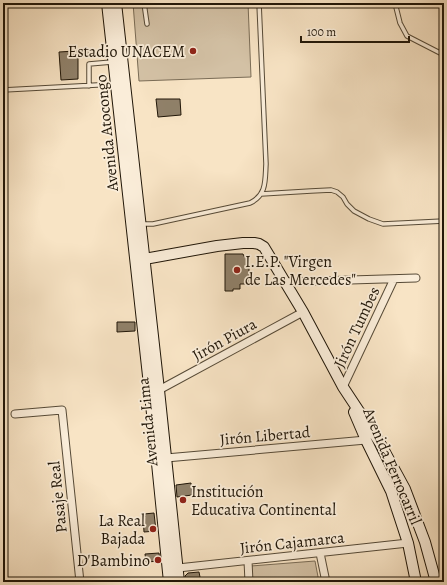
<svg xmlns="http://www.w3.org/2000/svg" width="447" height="585" viewBox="0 0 447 585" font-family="Alegreya,serif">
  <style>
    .green { fill: #d3c1a5; stroke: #7a6c56 }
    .building { fill: #90816a; stroke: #201608 }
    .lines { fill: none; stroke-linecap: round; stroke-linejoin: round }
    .lane-casing { stroke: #564a37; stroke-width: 5.5 }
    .street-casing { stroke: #564a37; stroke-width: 9 }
    .secondary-casing { stroke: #201608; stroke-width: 12 }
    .lane { stroke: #faedd9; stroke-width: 3.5 }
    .street { stroke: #faedd9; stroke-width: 7 }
    .secondary { stroke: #faedd9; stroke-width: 10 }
    .poi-dot { fill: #8f2418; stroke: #faedd9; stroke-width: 1.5 }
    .labels { text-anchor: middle; stroke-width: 3.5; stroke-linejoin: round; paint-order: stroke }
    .poi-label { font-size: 16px; fill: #201608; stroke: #faedd9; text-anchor: end }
    .street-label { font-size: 16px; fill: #201608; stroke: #faedd9 }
  </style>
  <rect width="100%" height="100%" fill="#f8e4c5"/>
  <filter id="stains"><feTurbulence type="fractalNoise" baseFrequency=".005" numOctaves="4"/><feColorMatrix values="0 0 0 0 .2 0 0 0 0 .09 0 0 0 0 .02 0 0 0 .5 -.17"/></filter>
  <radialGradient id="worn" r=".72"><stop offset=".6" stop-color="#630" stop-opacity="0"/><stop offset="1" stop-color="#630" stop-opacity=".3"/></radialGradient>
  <path class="green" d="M 133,3 L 248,3 L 251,77 L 139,81 Z
    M 315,561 L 319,582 L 252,582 L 251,566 Z"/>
  <path class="building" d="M 91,50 L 92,56 L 78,56 L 78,79 L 61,80 L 59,52 Z
    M 156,99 L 180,99 L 181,115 L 158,117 Z
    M 225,254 L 243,254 L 245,258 L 249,258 L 249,284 L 240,284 L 240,289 L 233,289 L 233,291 L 225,291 Z
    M 117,322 L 135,322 L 135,331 L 117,332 Z
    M 191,483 L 192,495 L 177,497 L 176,485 Z
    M 154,513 L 156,531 L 144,532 L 143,517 L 145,517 L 144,514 Z
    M 159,553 L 160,561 L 146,562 L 145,554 Z
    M 199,572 L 201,582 L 186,582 L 185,576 L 188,573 Z"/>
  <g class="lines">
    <defs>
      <path id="lane" d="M 144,3 L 147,24
        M 395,3 L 400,23 L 407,36 L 444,55
        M 89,86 L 89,64 L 112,62
        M 3,90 L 116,84
        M 261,194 L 311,191 L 331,190 L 337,192 L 343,197 L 347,204 L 354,211 L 369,219 L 383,224 L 444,221
        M 142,224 L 153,224 L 250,203 C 267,195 265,180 266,164 L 259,3"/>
      <path id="street" d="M 285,282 L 416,278
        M 343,387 L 394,279
        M 159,390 L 303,312
        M 15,414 L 62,410 L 80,582
        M 166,458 L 366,440
        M 320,553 L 326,582
        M 248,561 L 249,582
        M 178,568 L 408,543"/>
      <path id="secondary" d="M 107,3 L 150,394 L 169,582
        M 116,3 L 159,390 L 179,582
        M 139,260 L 217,246 L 243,243 L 254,243 L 259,244 L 264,247 L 303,312 L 343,387 L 380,443 L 405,489 L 425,542 L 436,582
        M 354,412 L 366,440 L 391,491 L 408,543 L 416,582"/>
    </defs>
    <use href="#lane" class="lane-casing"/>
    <use href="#street" class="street-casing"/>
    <use href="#secondary" class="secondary-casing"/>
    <use href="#lane" class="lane"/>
    <use href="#street" class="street"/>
    <use href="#secondary" class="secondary"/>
  </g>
  <g class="poi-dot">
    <circle cx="193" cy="51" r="4"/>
    <circle cx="237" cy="270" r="4"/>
    <circle cx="183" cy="500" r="4"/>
    <circle cx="153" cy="529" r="4"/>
    <circle cx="158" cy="560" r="4"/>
  </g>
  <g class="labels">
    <g class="poi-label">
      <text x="185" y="57">Estadio UNACEM</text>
      <text x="245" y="267" text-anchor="start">I.E.P. "Virgen<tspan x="245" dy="18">de Las Mercedes"</tspan></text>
      <text x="191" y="497" text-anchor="start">Institución<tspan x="191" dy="18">Educativa Continental</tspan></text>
      <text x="145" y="526">La Real<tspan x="145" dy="18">Bajada</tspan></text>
      <text x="150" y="566">D'Bambino</text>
    </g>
    <g class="street-label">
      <text transform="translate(106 133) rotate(-96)" y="6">Avenida Atocongo</text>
      <text transform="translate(356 327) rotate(-65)" y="6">Jirón Tumbes</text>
      <text transform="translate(224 339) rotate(-29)" y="6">Jirón Piura</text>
      <text transform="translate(147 422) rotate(-96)" y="6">Avenida Lima</text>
      <text transform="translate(265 435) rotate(-5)" y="6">Jirón Libertad</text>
      <text transform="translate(393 466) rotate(67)" y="6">Avenida Ferrocarril</text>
      <text transform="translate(57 497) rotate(-96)" y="6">Pasaje Real</text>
      <text transform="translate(292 542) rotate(-6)" y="6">Jirón Cajamarca</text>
    </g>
  </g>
  <rect width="447" height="585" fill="none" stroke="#f8e4c5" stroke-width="16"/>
  <rect x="4" y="4" width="439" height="577" fill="none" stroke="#201608" stroke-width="2"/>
  <rect x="8" y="8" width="431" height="569" fill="none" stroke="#201608"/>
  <path d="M301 36v6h108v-6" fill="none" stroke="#201608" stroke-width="2"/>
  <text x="307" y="36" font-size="12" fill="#201608" stroke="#faedd9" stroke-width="3" paint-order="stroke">100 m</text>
  <rect width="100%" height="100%" filter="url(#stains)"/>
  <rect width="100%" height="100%" fill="url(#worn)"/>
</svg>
